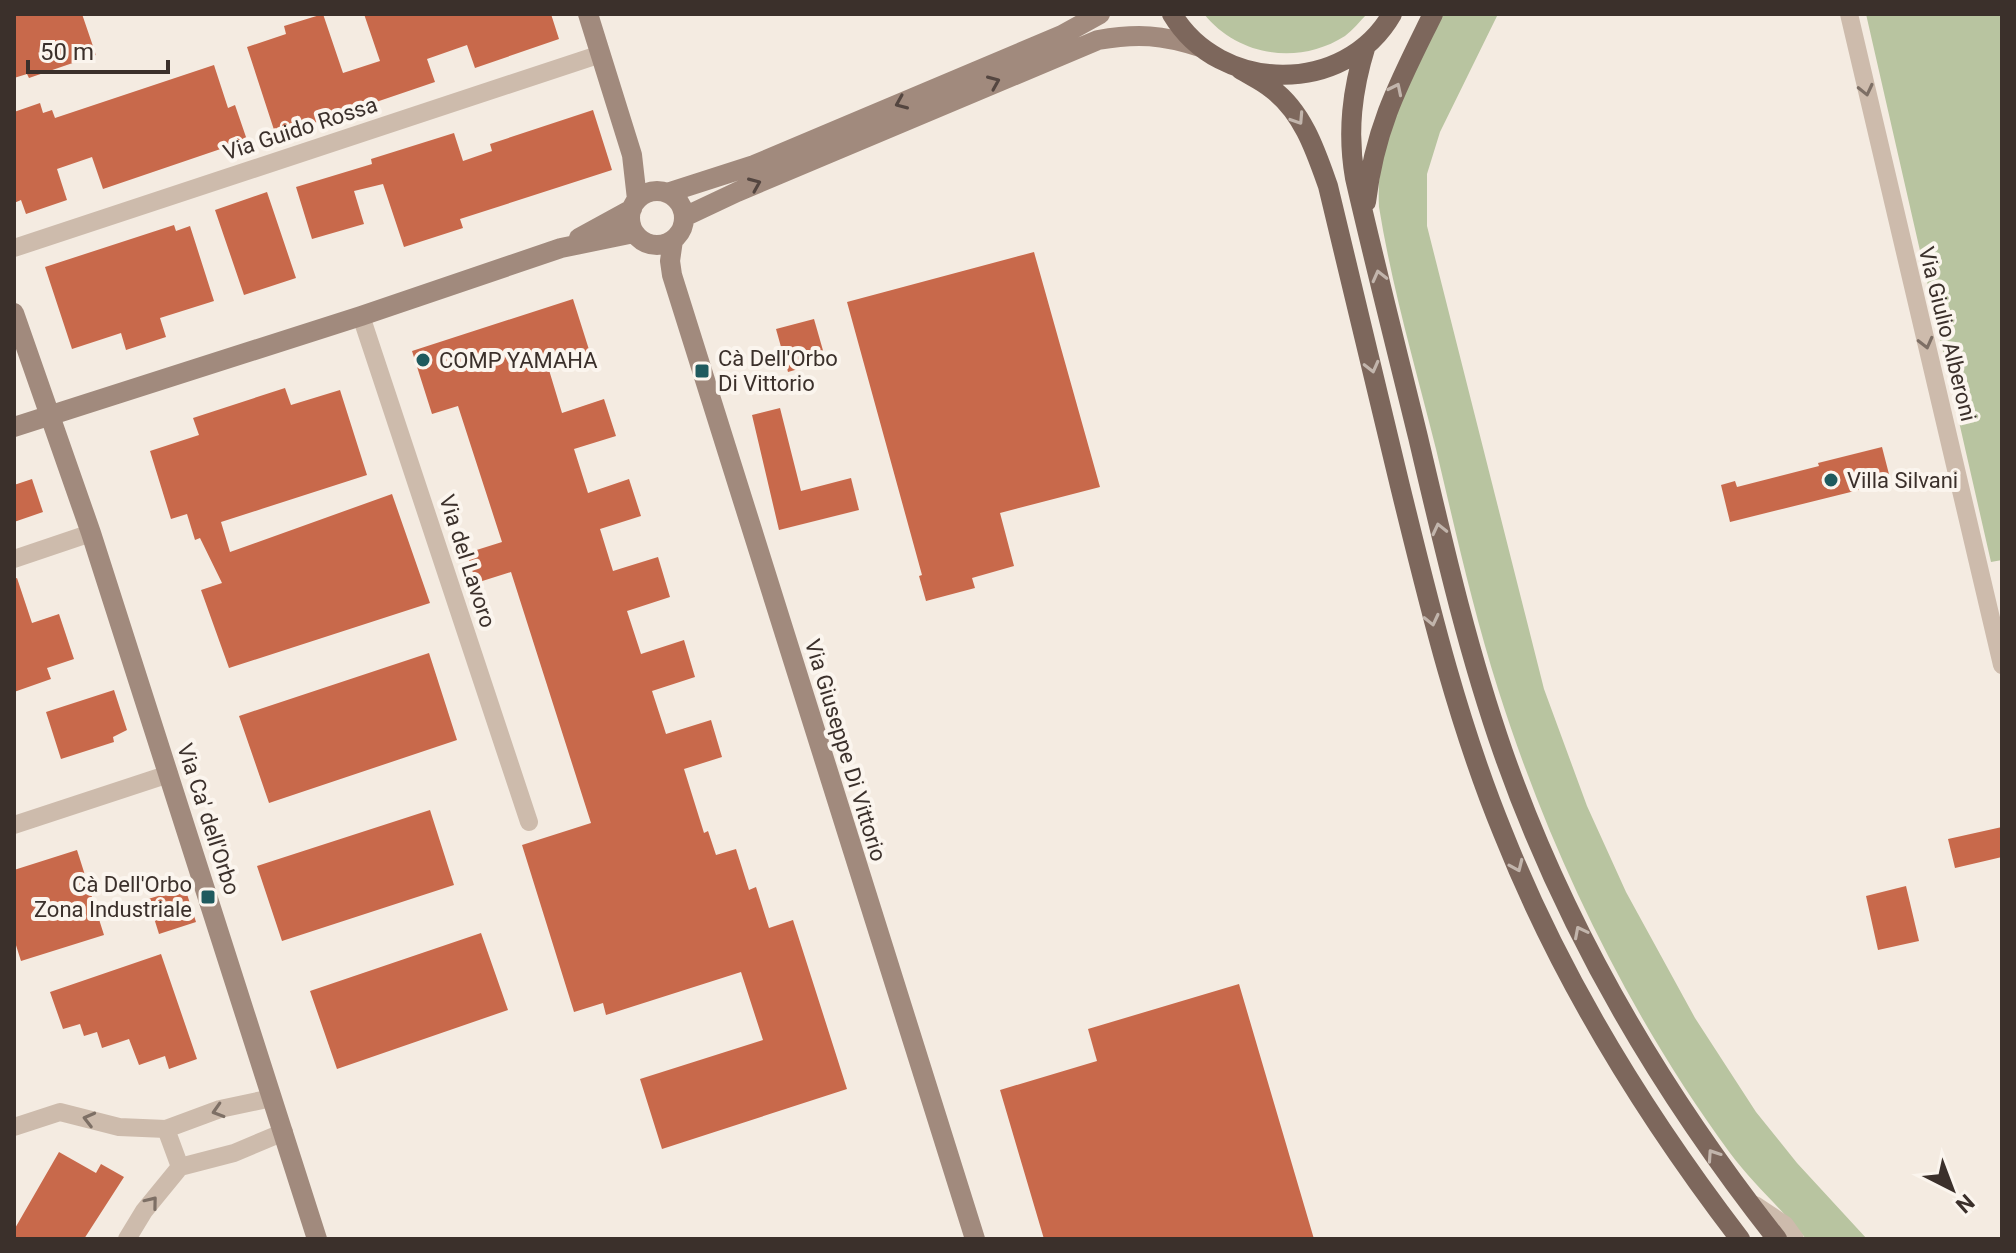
<svg xmlns="http://www.w3.org/2000/svg" width="2016" height="1253" viewBox="0 0 2016 1253" font-family="Roboto,sans-serif">
  <style>
    .green { fill: #b8c4a0 }
    .building { fill: #c8694b }
    .lines { fill: none; stroke-linecap: round; stroke-linejoin: round }
    .street { stroke: #cdbbac; stroke-width: 18 }
    .secondary { stroke: #a18a7d; stroke-width: 20 }
    .primary { stroke: #7d675c; stroke-width: 20 }
    .oneway { stroke: #544640 }
    .oneway2 { stroke: #c2b5ac }
    .oneway3 { stroke: #7d6f65 }
    .poi-dot { fill: #1f5a5e; stroke: #fbf5ee; stroke-width: 3 }
    .labels { text-anchor: middle; stroke-width: 8; stroke-linejoin: round; paint-order: stroke }
    .street-label { font-size: 22px; fill: #3b302b; stroke: #fbf5ee }
    .poi-label { font-size: 22px; fill: #3b302b; stroke: #fbf5ee; text-anchor: start }
  </style>
  <rect width="100%" height="100%" fill="#f4ebe1"/>
  <path class="green" d="M 1204,14 L 1367,14 C 1360,21 1353,30 1345,36 C 1298,66 1238,56 1204,14 Z
    M 1441,14 L 1498,14 L 1440,132 L 1427,174 L 1427,226 L 1544,689 L 1587,806 L 1626,892 L 1695,1018 L 1756,1112 L 1797,1163 L 1867,1239 L 1806,1239 C 1782,1209 1753,1184 1730,1153 C 1628,1014 1550,853 1498,689 C 1473,610 1455,529 1436,449 C 1416,369 1392,288 1379,207 C 1375,134 1409,78 1441,14 Z
    M 1866,14 L 2002,14 L 2002,560 L 1991,562 Z"/>
  <path class="building" d="M 14,14 L 82,14 L 96,55 L 29,78 L 27,74 L 14,78 Z
    M 323,14 L 343,73 L 380,61 L 364,14 L 551,14 L 559,39 L 475,68 L 467,45 L 427,59 L 435,82 L 276,136 L 247,47 L 286,34 L 284,26 Z
    M 214,65 L 228,108 L 235,105 L 247,140 L 103,189 L 92,157 L 57,169 L 67,200 L 26,214 L 21,200 L 14,203 L 14,112 L 40,103 L 43,113 L 52,110 L 55,118 Z
    M 593,110 L 612,170 L 460,219 L 463,228 L 404,247 L 383,184 L 354,191 L 364,224 L 312,239 L 296,187 L 372,164 L 371,159 L 454,133 L 463,161 L 492,151 L 490,144 Z
    M 267,192 L 296,278 L 244,295 L 215,210 Z
    M 174,225 L 176,231 L 190,226 L 214,301 L 160,318 L 166,337 L 126,350 L 121,333 L 72,349 L 45,267 Z
    M 1034,252 L 1100,487 L 1000,513 L 1014,566 L 972,578 L 975,588 L 926,601 L 919,576 L 922,575 L 847,302 Z
    M 573,299 L 591,356 L 549,370 L 562,413 L 604,399 L 616,436 L 574,449 L 588,493 L 629,479 L 641,516 L 600,529 L 613,571 L 658,557 L 670,597 L 627,611 L 641,654 L 684,640 L 695,677 L 652,691 L 666,734 L 711,720 L 722,757 L 684,769 L 704,833 L 708,831 L 716,855 L 736,849 L 749,890 L 756,887 L 769,928 L 793,920 L 847,1089 L 662,1149 L 640,1079 L 763,1040 L 741,972 L 606,1015 L 603,1003 L 574,1012 L 522,845 L 591,823 L 511,572 L 476,583 L 467,553 L 502,542 L 458,406 L 432,414 L 412,351 Z
    M 814,319 L 826,361 L 788,372 L 776,329 Z
    M 285,388 L 291,405 L 340,390 L 367,475 L 221,522 L 230,552 L 392,494 L 430,603 L 229,668 L 201,590 L 222,583 L 200,538 L 195,540 L 187,514 L 171,519 L 150,451 L 199,435 L 193,418 Z
    M 780,408 L 801,491 L 851,478 L 859,510 L 779,530 L 752,415 Z
    M 1882,447 L 1891,482 L 1730,522 L 1721,485 L 1735,481 L 1737,487 L 1819,466 L 1818,463 Z
    M 32,479 L 43,512 L 14,522 L 14,485 Z
    M 17,578 L 32,623 L 59,614 L 74,659 L 47,668 L 51,679 L 14,692 L 14,579 Z
    M 429,653 L 457,740 L 269,803 L 239,716 Z
    M 114,690 L 127,730 L 113,737 L 114,742 L 61,759 L 46,712 Z
    M 430,810 L 454,885 L 282,941 L 257,866 Z
    M 2002,827 L 2002,857 L 1955,868 L 1948,839 Z
    M 77,850 L 104,935 L 21,961 L 14,939 L 14,870 Z
    M 1906,886 L 1919,941 L 1878,950 L 1866,896 Z
    M 185,888 L 196,922 L 159,934 L 148,899 Z
    M 481,933 L 508,1010 L 337,1069 L 310,991 Z
    M 161,954 L 197,1059 L 169,1069 L 165,1056 L 139,1065 L 129,1039 L 102,1048 L 97,1032 L 84,1036 L 80,1024 L 63,1029 L 50,992 Z
    M 1239,984 L 1314,1239 L 1044,1239 L 1000,1090 L 1097,1061 L 1088,1029 Z
    M 59,1152 L 96,1173 L 101,1164 L 124,1177 L 84,1239 L 14,1239 L 14,1230 Z"/>
  <g class="lines">
    <path class="street" d="M 1849,14 L 2002,665
      M 14,248 L 601,54
      M 361,316 L 529,822
      M 14,559 L 91,533
      M 14,825 L 169,774
      M 14,1127 L 60,1112 L 119,1127 L 166,1129 L 220,1109 L 272,1098
      M 166,1129 L 180,1167
      M 1755,1205 L 1785,1225 L 1795,1239
      M 127,1239 L 144,1211 L 180,1167 L 234,1153 L 284,1132"/>
    <path class="secondary" d="M 588,14 L 632,155 L 637,199
      M630 218a27 27 0 1 1 54 0a27 27 0 1 1-54 0Z
      M 667,193 L 754,165 L 1062,35 L 1100,14
      M 684,217 L 737,192 L 1098,40 C 1138,33 1162,35 1200,47
      M 579,238 L 632,209
      M 673,240 L 670,261 L 672,275 L 975,1239
      M 14,313 L 91,533 L 317,1239
      M 14,427 L 361,316 L 561,248 L 634,233"/>
    <path class="primary" d="M 1172,14 C 1220,94 1345,96 1392,14
      M 1366,45 C 1352,90 1347,132 1355,178 C 1375,265 1397,351 1418,437 C 1443,543 1467,649 1503,752 C 1565,929 1661,1092 1777,1239
      M 1240,69 C 1251,76 1263,81 1272,89 C 1303,112 1316,152 1328,186 C 1352,286 1376,386 1400,486 C 1429,604 1457,721 1503,833 C 1561,979 1645,1115 1740,1239
      M 1366,202 C 1375,126 1400,81 1433,14"/>
  </g>
  <defs><path id="oneway-chevron" d="M-2-3.5L2.5 0L-2 3.5" fill="none" stroke-width="1.6" stroke-linecap="round" stroke-linejoin="round" transform="scale(2)"/></defs>
  <g class="oneway">
    <use href="#oneway-chevron" transform="translate(994 82) rotate(-23)"/>
    <use href="#oneway-chevron" transform="translate(901 103) rotate(157)"/>
    <use href="#oneway-chevron" transform="translate(755 184) rotate(-23)"/>
  </g>
  <g class="oneway2">
    <use href="#oneway-chevron" transform="translate(1396 89) rotate(-64)"/>
    <use href="#oneway-chevron" transform="translate(1298 119) rotate(57)"/>
    <use href="#oneway-chevron" transform="translate(1379 276) rotate(-104)"/>
    <use href="#oneway-chevron" transform="translate(1372 367) rotate(76)"/>
    <use href="#oneway-chevron" transform="translate(1439 529) rotate(-103)"/>
    <use href="#oneway-chevron" transform="translate(1432 620) rotate(77)"/>
    <use href="#oneway-chevron" transform="translate(1517 866) rotate(66)"/>
    <use href="#oneway-chevron" transform="translate(1580 932) rotate(-117)"/>
    <use href="#oneway-chevron" transform="translate(1713 1155) rotate(-124)"/>
  </g>
  <g class="oneway3">
    <use href="#oneway-chevron" transform="translate(1866 90) rotate(77)"/>
    <use href="#oneway-chevron" transform="translate(1926 343) rotate(76)"/>
    <use href="#oneway-chevron" transform="translate(218 1111) rotate(163)"/>
    <use href="#oneway-chevron" transform="translate(89 1119) rotate(-166)"/>
    <use href="#oneway-chevron" transform="translate(152 1202) rotate(-51)"/>
  </g>
  <g class="poi-dot">
    <circle cx="423" cy="360" r="8"/>
    <rect x="694" y="363" width="16" height="16" rx="4"/>
    <circle cx="1831" cy="480" r="8"/>
    <rect x="200" y="889" width="16" height="16" rx="4"/>
  </g>
  <g class="labels">
    <g class="street-label">
      <text transform="translate(300 128) rotate(-18)" y="8">Via Guido Rossa</text>
      <text transform="translate(1948 334) rotate(76)" y="8">Via Giulio Alberoni</text>
      <text transform="translate(468 561) rotate(72)" y="8">Via del Lavoro</text>
      <text transform="translate(846 750) rotate(73)" y="8">Via Giuseppe Di Vittorio</text>
      <text transform="translate(209 819) rotate(72)" y="8">Via Ca' dell'Orbo</text>
    </g>
    <g class="poi-label">
      <text x="718" y="366">Cà Dell'Orbo<tspan x="718" dy="25">Di Vittorio</tspan></text>
      <text x="439" y="368">COMP YAMAHA</text>
      <text x="1847" y="488">Villa Silvani</text>
      <text x="192" y="892" text-anchor="end">Cà Dell'Orbo<tspan x="192" dy="25">Zona Industriale</tspan></text>
    </g>
  </g>
  <rect width="2016" height="1253" fill="none" stroke="#3b302b" stroke-width="32"/>
  <g transform="translate(1952 1189) rotate(138)" stroke="#fbf5ee" stroke-width="6" paint-order="stroke">
  <path d="M0-6L14 30L0 20L-14 30Z" fill="#3b302b"/>
  <text y="-12" font-size="22" font-weight="bold" text-anchor="middle" fill="#3b302b">N</text>
  </g>
  <path d="M28 60v12h140v-12" fill="none" stroke="#3b302b" stroke-width="4"/>
  <text x="40" y="60" font-size="24" fill="#3b302b" stroke="#fbf5ee" stroke-width="6" paint-order="stroke">50 m</text>
</svg>
